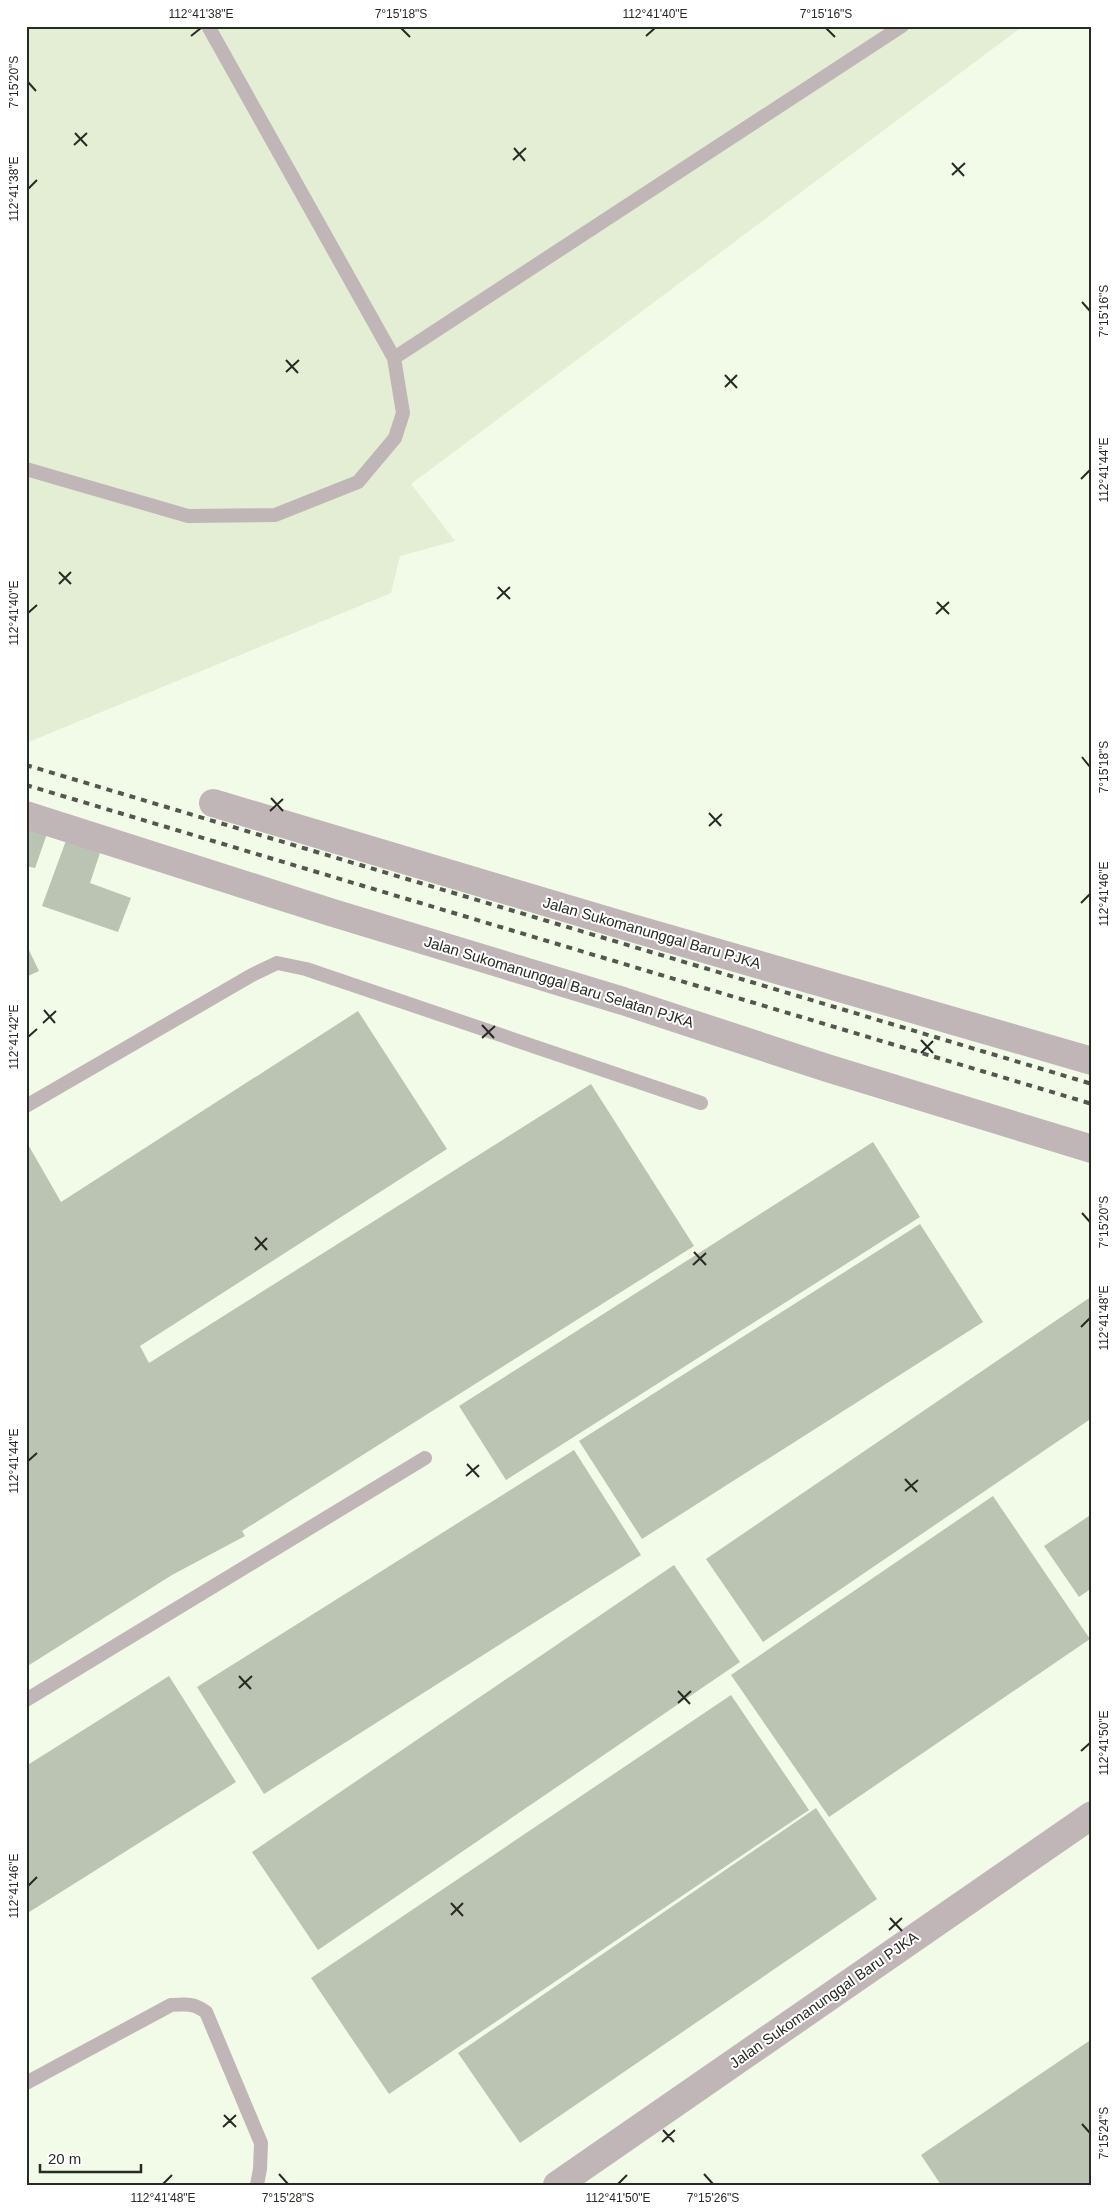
<svg xmlns="http://www.w3.org/2000/svg" width="1118" height="2211" viewBox="0 0 1118 2211" font-family="Helvetica,sans-serif">
  <style>
    .built { fill: #e3eed5 }
    .building { fill: #bbc3b2 }
    .lines { fill: none; stroke-linecap: round; stroke-linejoin: round }
    .service { stroke: #c0b6b8; stroke-width: 14 }
    .minor { stroke: #c0b6b8; stroke-width: 28 }
    .rail { stroke: #54574f; stroke-width: 4; stroke-dasharray: 6 6; stroke-linecap: butt }
    .ticks { fill: none; stroke: #282a24; stroke-width: 2 }
    .labels { text-anchor: middle; stroke-width: 4; stroke-linejoin: round; paint-order: stroke }
    .street-label { font-size: 15px; fill: #282a24; stroke: #fff }
    .neatline { fill: none; stroke: #282a24; stroke-width: 2 }
    .ticks-label { font-size: 12px; text-anchor: middle; fill: #282a24 }
  </style>
  <rect width="100%" height="100%" fill="#f2fae8"/>
  <path class="built" d="M 26,26 L 1023,26 L 411,484 L 455,541 L 400,556 L 391,593 L 26,743 Z"/>
  <path class="building" d="M 26,823 L 48,831 L 35,868 L 26,866 Z
    M 68,835 L 102,847 L 90,883 L 131,898 L 118,932 L 42,906 Z
    M 26,944 L 39,971 L 26,977 Z
    M 358,1011 L 447,1149 L 140,1346 L 149,1363 L 591,1084 L 694,1246 L 242,1531 L 245,1536 L 172,1575 L 26,1667 L 26,1141 L 61,1202 Z
    M 873,1142 L 920,1217 L 506,1480 L 459,1406 Z
    M 920,1224 L 983,1322 L 642,1539 L 579,1441 Z
    M 1092,1296 L 1092,1418 L 763,1642 L 706,1559 Z
    M 574,1450 L 641,1555 L 264,1794 L 197,1687 Z
    M 993,1496 L 1090,1639 L 829,1817 L 731,1675 Z
    M 1092,1514 L 1092,1588 L 1079,1597 L 1044,1546 Z
    M 674,1565 L 740,1662 L 318,1950 L 252,1852 Z
    M 169,1676 L 236,1782 L 26,1914 L 26,1766 Z
    M 731,1695 L 809,1810 L 389,2094 L 311,1978 Z
    M 816,1808 L 877,1899 L 520,2143 L 458,2053 Z
    M 1092,2039 L 1092,2185 L 941,2185 L 921,2155 Z"/>
  <g class="lines">
    <path class="service" d="M 394,358 L 902,26
      M 26,469 L 188,516 L 275,515 L 358,482 L 395,438 L 403,413 L 394,358 L 208,26
      M 26,1106 L 252,975 L 277,963 L 306,969 L 701,1103
      M 26,1700 L 425,1458
      M 26,2083 L 171,2005 C 186,2004 194,2003 206,2012 L 261,2143 L 260,2169 L 257,2185"/>
    <path class="minor" d="M 213,803 L 632,928 L 1092,1061
      M 26,815 L 330,912 L 623,1001 L 827,1068 L 1092,1149
      M 557,2185 L 1092,1815"/>
    <path class="rail" d="M 26,765 L 1092,1084
      M 26,785 L 1092,1104"/>
  </g>
  <path class="ticks" d="M 401,28 L 410,37M 826,28 L 835,37M 191,36 L 201,28M 646,36 L 655,28M 28,82 L 36,91M 75,133 L 87,146M 74,145 L 87,133M 514,148 L 525,161M 513,160 L 526,148M 952,163 L 964,176M 952,175 L 965,163M 28,189 L 37,180M 1082,302 L 1090,311M 286,360 L 298,373M 286,372 L 299,360M 725,375 L 737,388M 725,387 L 737,375M 1081,479 L 1090,470M 59,572 L 71,584M 59,584 L 71,572M 498,587 L 510,599M 497,599 L 510,587M 937,602 L 949,614M 28,613 L 37,605M 936,614 L 949,602M 1082,757 L 1090,767M 271,798 L 283,811M 270,811 L 283,799M 709,813 L 721,826M 709,826 L 722,814M 1081,903 L 1090,894M 44,1010 L 55,1023M 43,1023 L 56,1011M 482,1025 L 494,1038M 28,1037 L 37,1029M 482,1038 L 495,1026M 921,1040 L 933,1053M 921,1053 L 933,1041M 1082,1213 L 1090,1222M 255,1237 L 267,1250M 255,1250 L 267,1238M 694,1252 L 706,1265M 693,1265 L 706,1253M 1081,1327 L 1090,1318M 28,1461 L 37,1453M 467,1464 L 479,1477M 466,1476 L 479,1465M 905,1479 L 917,1492M 905,1491 L 918,1480M 239,1676 L 251,1689M 239,1688 L 252,1676M 678,1691 L 690,1704M 678,1703 L 691,1691M 1081,1751 L 1090,1743M 28,1886 L 37,1877M 451,1903 L 463,1916M 451,1915 L 463,1903M 890,1918 L 902,1931M 889,1930 L 902,1918M 224,2115 L 236,2127M 1082,2124 L 1090,2133M 223,2127 L 236,2115M 663,2130 L 674,2142M 662,2142 L 675,2130M 279,2174 L 288,2184M 704,2174 L 713,2184M 163,2184 L 172,2175M 618,2184 L 627,2175"/>
  <g class="labels">
    <g class="street-label">
      <text transform="translate(652 933) rotate(16)" y="5">Jalan Sukomanunggal Baru PJKA</text>
      <text transform="translate(559 982) rotate(17)" y="5">Jalan Sukomanunggal Baru Selatan PJKA</text>
      <text transform="translate(824 2000) rotate(-35)" y="5">Jalan Sukomanunggal Baru PJKA</text>
    </g>
  </g>
  <rect width="1118" height="2211" fill="none" stroke="#ffffff" stroke-width="55"/>
  <path d="M40 2164v8h101v-8" fill="none" stroke="#282a24" stroke-width="2.5"/>
  <text x="48" y="2164" font-size="15" fill="#282a24" stroke="#ffffff" stroke-width="4" paint-order="stroke">20 m</text>
  <rect x="28" y="28" width="1062" height="2156" class="neatline"/>
  <g class="ticks-label">
    <text x="201" y="18">112°41'38"E</text>
    <text x="401" y="18">7°15'18"S</text>
    <text x="655" y="18">112°41'40"E</text>
    <text x="826" y="18">7°15'16"S</text>
    <text transform="translate(14 82) rotate(-90)" y="4">7°15'20"S</text>
    <text transform="translate(14 189) rotate(-90)" y="4">112°41'38"E</text>
    <text transform="translate(1104 311) rotate(-90)" y="4">7°15'16"S</text>
    <text transform="translate(1104 470) rotate(-90)" y="4">112°41'44"E</text>
    <text transform="translate(14 613) rotate(-90)" y="4">112°41'40"E</text>
    <text transform="translate(1104 767) rotate(-90)" y="4">7°15'18"S</text>
    <text transform="translate(1104 894) rotate(-90)" y="4">112°41'46"E</text>
    <text transform="translate(14 1037) rotate(-90)" y="4">112°41'42"E</text>
    <text transform="translate(1104 1222) rotate(-90)" y="4">7°15'20"S</text>
    <text transform="translate(1104 1318) rotate(-90)" y="4">112°41'48"E</text>
    <text transform="translate(14 1461) rotate(-90)" y="4">112°41'44"E</text>
    <text transform="translate(1104 1743) rotate(-90)" y="4">112°41'50"E</text>
    <text transform="translate(14 1886) rotate(-90)" y="4">112°41'46"E</text>
    <text transform="translate(1104 2133) rotate(-90)" y="4">7°15'24"S</text>
    <text x="163" y="2202">112°41'48"E</text>
    <text x="288" y="2202">7°15'28"S</text>
    <text x="618" y="2202">112°41'50"E</text>
    <text x="713" y="2202">7°15'26"S</text>
  </g>
</svg>
